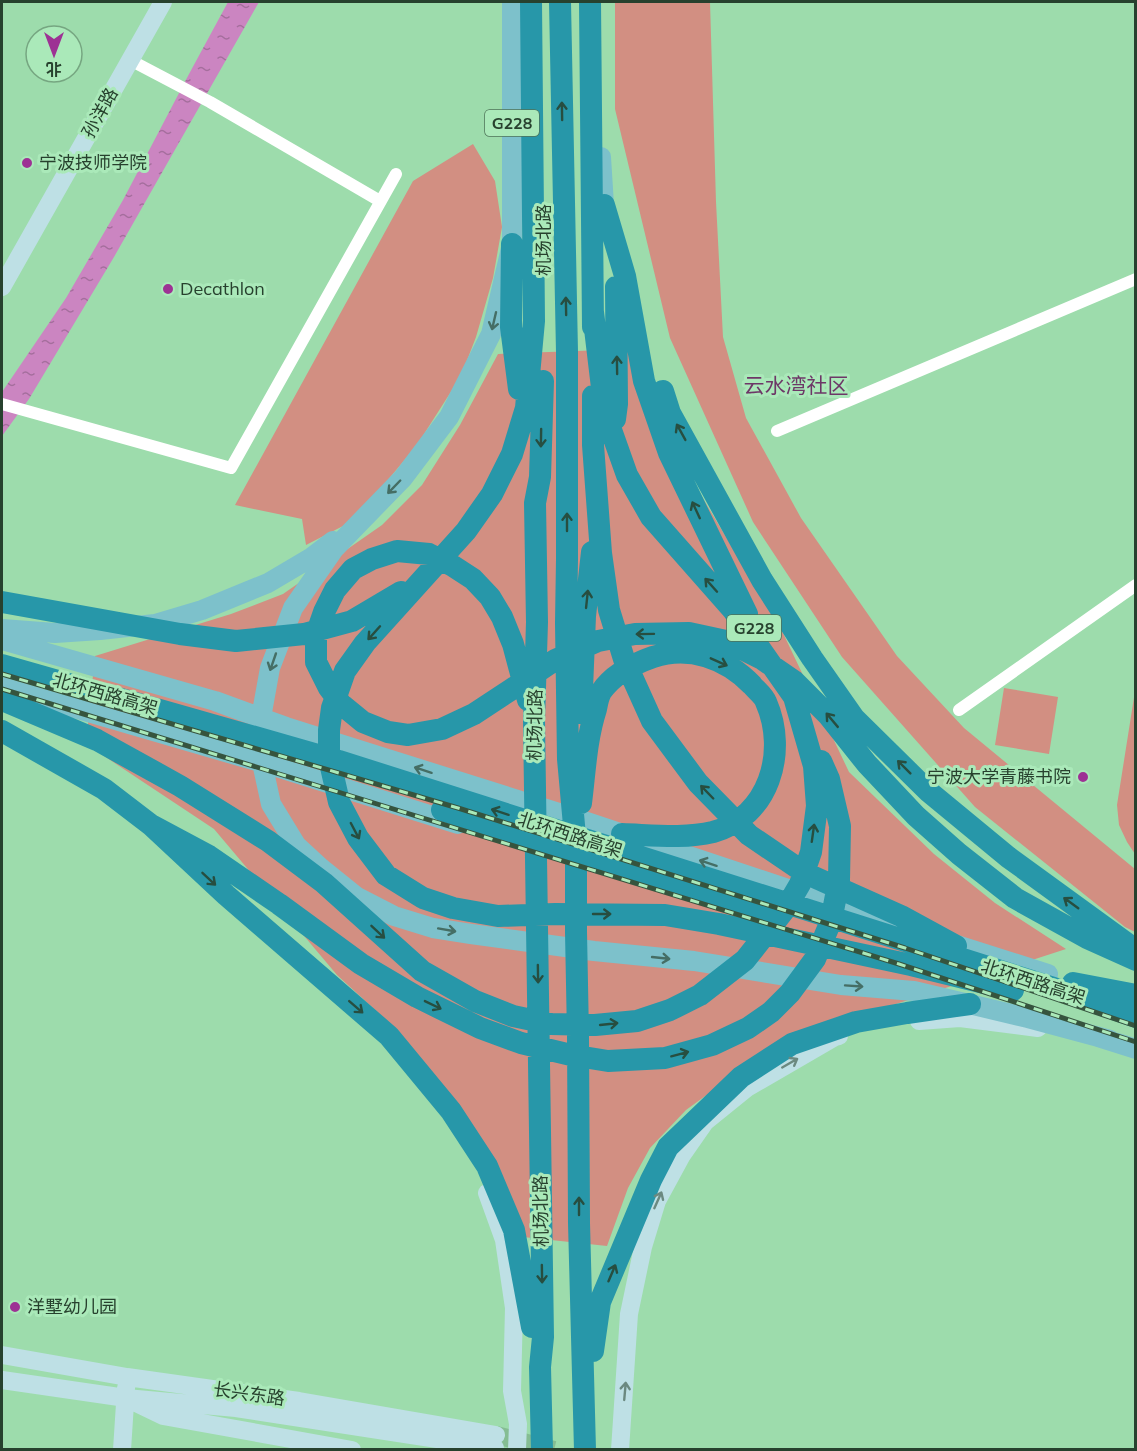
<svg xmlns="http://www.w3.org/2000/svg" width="1137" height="1451" viewBox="0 0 1137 1451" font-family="Mulish,'Noto Sans SC',sans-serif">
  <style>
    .park { fill: #d28f82 }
    .water { fill: url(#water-ripples) }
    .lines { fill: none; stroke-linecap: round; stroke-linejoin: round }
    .secondary-tunnel { stroke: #85bd93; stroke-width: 18; stroke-dasharray: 18 9; stroke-linecap: butt }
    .street { stroke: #fff; stroke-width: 12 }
    .secondary { stroke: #bee0e5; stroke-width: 18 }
    .primary { stroke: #7dc1cb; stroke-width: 20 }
    .highway { stroke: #2797a9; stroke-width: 22 }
    .rail-casing { stroke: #36543e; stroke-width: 5 }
    .rail { stroke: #aae9b9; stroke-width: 3; stroke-dasharray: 9; stroke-linecap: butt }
    .oneway { stroke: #274e40 }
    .oneway2 { stroke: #456e65 }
    .oneway3 { stroke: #6b8980 }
    .poi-dot { fill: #9d3294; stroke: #aae9b9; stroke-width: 2 }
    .labels { text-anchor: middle; stroke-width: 6; stroke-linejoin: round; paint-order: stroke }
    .shield { fill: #aae9b9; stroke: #4e7358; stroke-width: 1.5 }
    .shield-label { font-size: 16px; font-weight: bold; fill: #27412e }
    .street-label { font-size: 18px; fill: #27412e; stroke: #aae9b9 }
    .poi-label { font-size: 18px; fill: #27412e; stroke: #aae9b9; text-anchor: start }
    .quarter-label { font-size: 21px; fill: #6d3767; stroke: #aae9b9 }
  </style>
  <defs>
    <pattern id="water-ripples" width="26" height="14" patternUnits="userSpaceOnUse" patternTransform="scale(1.5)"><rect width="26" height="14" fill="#cb85c1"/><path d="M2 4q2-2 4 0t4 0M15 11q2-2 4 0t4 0" fill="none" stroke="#a56e9d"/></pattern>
  </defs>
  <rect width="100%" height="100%" fill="#9ddcac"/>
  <path class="park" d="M 615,2 L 710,2 L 716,202 L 723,337 L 746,418 L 801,518 L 897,656 L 964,728 L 1135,869 L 1135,932 L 1125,927 L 975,807 L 842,657 L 753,522 L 670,338 L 615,109 Z
    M 473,144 L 495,181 L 502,227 L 493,278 L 476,337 L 461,376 L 417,445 L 372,499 L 343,526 L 306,545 L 302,519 L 235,505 L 413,181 Z
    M 631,349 L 695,485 L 783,633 L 849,772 L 934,854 L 995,903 L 1066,949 L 862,1015 L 767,1051 L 686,1110 L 650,1148 L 628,1188 L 607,1246 L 523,1237 L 396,1029 L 337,975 L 214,829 L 86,744 L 95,656 L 231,614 L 283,594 L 382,525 L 422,485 L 460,425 L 498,354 Z
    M 1004,688 L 1058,697 L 1049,754 L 995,745 Z
    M 1135,691 L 1135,854 L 1127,842 L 1119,825 L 1117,805 Z"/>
  <path class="water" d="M 228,2 L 259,2 L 114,257 L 29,399 L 2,436 L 2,392 L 66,298 L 123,200 L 189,74 Z"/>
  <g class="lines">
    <path class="secondary-tunnel" d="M 496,1435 L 554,1450"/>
    <path class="street" d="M 130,60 L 210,102 L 380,201
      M 2,404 L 231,468 L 396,174
      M 777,431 L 1136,279
      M 959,710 L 1136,585"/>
    <path class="secondary" d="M 2,287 L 163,2
      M 919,1021 L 960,1018 L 1038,1028
      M 487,1193 L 504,1240 L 514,1308 L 512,1391 L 518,1424 L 517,1450
      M 2,1355 L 127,1377 L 299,1401 L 496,1435
      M 2,1380 L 126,1398 L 236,1408 L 495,1448
      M 136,1403 L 163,1416 L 352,1450
      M 122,1450 L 126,1388
      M 620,1450 L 629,1314 L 643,1247 L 657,1201 L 682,1155 L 705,1122 L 747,1088 L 835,1037 L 839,1036"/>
    <path class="primary" d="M 512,2 L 512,244 L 491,334 L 449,417 L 403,478 L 334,549 L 293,608 L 270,668 L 257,740 L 271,804 L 296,845 L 321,868 L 357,897 L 394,916 L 433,928 L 471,934 L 594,951 L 694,961 L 841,985 L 914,991 L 1028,1018 L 1110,1040
      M 601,157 L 604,205
      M 2,629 L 55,633 L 100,630 L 155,624 L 202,610 L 268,583 L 312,557 L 333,541
      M 2,640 L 215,701 L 286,727 L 575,818 L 911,930
      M 2,687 L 270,765 L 458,824
      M 941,940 L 1048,974
      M 1098,1037 L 1136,1049"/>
    <path class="highway" d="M 531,2 L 534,321 L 526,408 L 512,454 L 492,494 L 466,531 L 365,643 L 345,671 L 332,708 L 329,730 L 329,751 L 331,767 L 339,802 L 358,838 L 386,875 L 423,898 L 453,908 L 498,916 L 555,914 L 665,915 L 719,924 L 911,965 L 1013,990
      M 560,2 L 567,352 L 567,559 L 566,623 L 568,759 L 576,847 L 576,932 L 578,1035 L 579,1223 L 585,1450
      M 590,2 L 593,327
      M 604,205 L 625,276 L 644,381 L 669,453 L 747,614
      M 512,244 L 511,327 L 519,389
      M 663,391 L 670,413 L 762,580 L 812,658 L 854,718 L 928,791 L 1008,857 L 1136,950
      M 593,396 L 593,445 L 601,553 L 609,610 L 624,659 L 652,721 L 698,783 L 749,835 L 805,873 L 901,916 L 956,946
      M 615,419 L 617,404 L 616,287
      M 2,602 L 180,634 L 236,641 L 304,634 L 352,621 L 401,592
      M 2,665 L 339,761 L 1060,990 L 1136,1017
      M 2,700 L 97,740 L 180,786 L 268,841 L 324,883 L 422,971 L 475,1001 L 513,1016 L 551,1024 L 595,1025 L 637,1021 L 670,1010 L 700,995 L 745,960 L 786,908 L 800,884 L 811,852 L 817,806 L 814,766 L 794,697 L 733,610 L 651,517 L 627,475 L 605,413 L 593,312
      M 528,700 L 513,644 L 502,617 L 490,597 L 473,579 L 453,566 L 429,554 L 397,551 L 372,559 L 353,569 L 335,590 L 324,612 L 316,635 L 316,662 L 329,688 L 341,704 L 363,722 L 388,732 L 408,735 L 442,729 L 474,714 L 512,689 L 555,660 L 598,641 L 635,634 L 689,633 L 726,641 L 762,659 L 794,681 L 828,715 L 867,764 L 916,816 L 959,854 L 1015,898 L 1087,938 L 1136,960
      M 581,713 L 585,616 L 592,552
      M 2,731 L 104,789 L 151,825 L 226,895 L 389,1036 L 451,1111 L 487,1166 L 514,1230 L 532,1327
      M 581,803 C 585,772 586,740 596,709 C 597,704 598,697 601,692 C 613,674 633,664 653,657 C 689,645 726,658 752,685 C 756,690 764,696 766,702 C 788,752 769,817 713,832 C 684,839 652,835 622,834
      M 442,810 L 667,883 L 771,914
      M 151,825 L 209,856 L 279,904 L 361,964 L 417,997 L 480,1028 L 521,1043 L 571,1055 L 608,1061 L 665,1058 L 712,1045 L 748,1028 L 771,1012 L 790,993 L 815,959 L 831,921 L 839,880 L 840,826 L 829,779 L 821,761
      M 1073,983 L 1136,995
      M 593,1351 L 600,1302 L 651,1180 L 668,1147 L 741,1077 L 792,1044 L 856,1022 L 907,1013 L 970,1004
      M 542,1450 L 540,1367 L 543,1337 L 534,721 L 537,622 L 535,503 L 540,477 L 543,381"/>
    <defs>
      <path id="rail" d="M 2,674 L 458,808 L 905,948 L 1136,1026
        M 2,689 L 899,964 L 1136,1042"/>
    </defs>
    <use href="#rail" class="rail-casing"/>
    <use href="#rail" class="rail"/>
  </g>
  <defs><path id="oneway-shaft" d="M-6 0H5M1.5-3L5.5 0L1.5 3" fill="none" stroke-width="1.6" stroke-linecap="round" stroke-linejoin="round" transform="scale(1.5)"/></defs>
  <g class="oneway">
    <use href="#oneway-shaft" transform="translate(562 111) rotate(-91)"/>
    <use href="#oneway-shaft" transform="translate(566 306) rotate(-91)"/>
    <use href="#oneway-shaft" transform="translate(617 365) rotate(-91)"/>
    <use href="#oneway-shaft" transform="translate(681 432) rotate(-119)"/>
    <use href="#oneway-shaft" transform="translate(541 438) rotate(91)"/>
    <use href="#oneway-shaft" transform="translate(696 510) rotate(-115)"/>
    <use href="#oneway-shaft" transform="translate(567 522) rotate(-90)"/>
    <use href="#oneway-shaft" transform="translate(711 585) rotate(-132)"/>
    <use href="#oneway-shaft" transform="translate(587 599) rotate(-84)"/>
    <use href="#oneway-shaft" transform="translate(374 633) rotate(132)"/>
    <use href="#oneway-shaft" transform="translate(645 634) rotate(179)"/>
    <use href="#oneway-shaft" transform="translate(719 662) rotate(24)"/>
    <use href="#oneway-shaft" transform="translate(832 720) rotate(-130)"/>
    <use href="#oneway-shaft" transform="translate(904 767) rotate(-135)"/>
    <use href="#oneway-shaft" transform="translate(707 792) rotate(-134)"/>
    <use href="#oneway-shaft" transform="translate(500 812) rotate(-162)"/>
    <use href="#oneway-shaft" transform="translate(355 831) rotate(62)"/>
    <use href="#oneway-shaft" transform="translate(813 833) rotate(-82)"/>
    <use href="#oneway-shaft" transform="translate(209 879) rotate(43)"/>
    <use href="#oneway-shaft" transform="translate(1071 903) rotate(-144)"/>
    <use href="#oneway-shaft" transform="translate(602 914)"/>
    <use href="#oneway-shaft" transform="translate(378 932) rotate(43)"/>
    <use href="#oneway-shaft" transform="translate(538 974) rotate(89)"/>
    <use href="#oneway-shaft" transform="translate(433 1005) rotate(26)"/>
    <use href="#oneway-shaft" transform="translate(356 1007) rotate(41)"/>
    <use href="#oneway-shaft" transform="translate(609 1024) rotate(-6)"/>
    <use href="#oneway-shaft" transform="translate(680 1054) rotate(-15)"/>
    <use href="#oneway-shaft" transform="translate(579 1206) rotate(-90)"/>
    <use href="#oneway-shaft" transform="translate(612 1273) rotate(-67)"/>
    <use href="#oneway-shaft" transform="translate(542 1274) rotate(89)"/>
  </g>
  <g class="oneway2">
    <use href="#oneway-shaft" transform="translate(494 321) rotate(103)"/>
    <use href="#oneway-shaft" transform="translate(394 487) rotate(134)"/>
    <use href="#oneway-shaft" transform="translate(273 662) rotate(109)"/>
    <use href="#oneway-shaft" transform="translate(423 770) rotate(-162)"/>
    <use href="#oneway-shaft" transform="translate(708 863) rotate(-162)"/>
    <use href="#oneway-shaft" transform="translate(447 930) rotate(10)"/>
    <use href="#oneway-shaft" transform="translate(661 958) rotate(6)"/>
    <use href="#oneway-shaft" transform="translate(854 986) rotate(4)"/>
  </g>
  <g class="oneway3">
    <use href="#oneway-shaft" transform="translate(790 1063) rotate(-30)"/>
    <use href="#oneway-shaft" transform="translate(658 1200) rotate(-66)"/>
    <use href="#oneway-shaft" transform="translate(625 1391) rotate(-85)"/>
  </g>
  <g class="poi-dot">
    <circle cx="27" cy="163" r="6"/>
    <circle cx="168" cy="289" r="6"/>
    <circle cx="1083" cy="777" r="6"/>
    <circle cx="15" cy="1307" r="6"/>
  </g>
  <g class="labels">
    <g class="shield">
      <rect x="485" y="110" width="54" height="26" rx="4.5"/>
      <rect x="727" y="615" width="54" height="26" rx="4.5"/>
    </g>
    <g class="shield-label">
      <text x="512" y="129">G228</text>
      <text x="754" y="634">G228</text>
    </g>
    <g class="street-label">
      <text transform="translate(100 113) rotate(-61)" y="6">孙洋路</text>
      <text transform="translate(544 240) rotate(-90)" y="6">机场北路</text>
      <text transform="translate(105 694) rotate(16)" y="6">北环西路高架</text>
      <text transform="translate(535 725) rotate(-89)" y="6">机场北路</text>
      <text transform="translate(570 835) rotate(18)" y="6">北环西路高架</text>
      <text transform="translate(1033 982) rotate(18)" y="6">北环西路高架</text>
      <text transform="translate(541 1211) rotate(-91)" y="6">机场北路</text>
      <text transform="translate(249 1394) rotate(8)" y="6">长兴东路</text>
    </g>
    <g class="poi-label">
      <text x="39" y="169">宁波技师学院</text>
      <text x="180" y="295">Decathlon</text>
      <text x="1071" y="783" text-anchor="end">宁波大学青藤书院</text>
      <text x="27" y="1313">洋墅幼儿园</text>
    </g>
    <g class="quarter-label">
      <text x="796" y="393">云水湾社区</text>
    </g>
  </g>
  <rect width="1137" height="1451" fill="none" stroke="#27412e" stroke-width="6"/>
  <g transform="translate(54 54) rotate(180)"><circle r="28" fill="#aae9b9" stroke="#76a681" stroke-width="1.5"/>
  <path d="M0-4.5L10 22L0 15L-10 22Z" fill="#9d3294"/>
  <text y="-9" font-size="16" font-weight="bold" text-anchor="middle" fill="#27412e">北</text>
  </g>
</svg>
